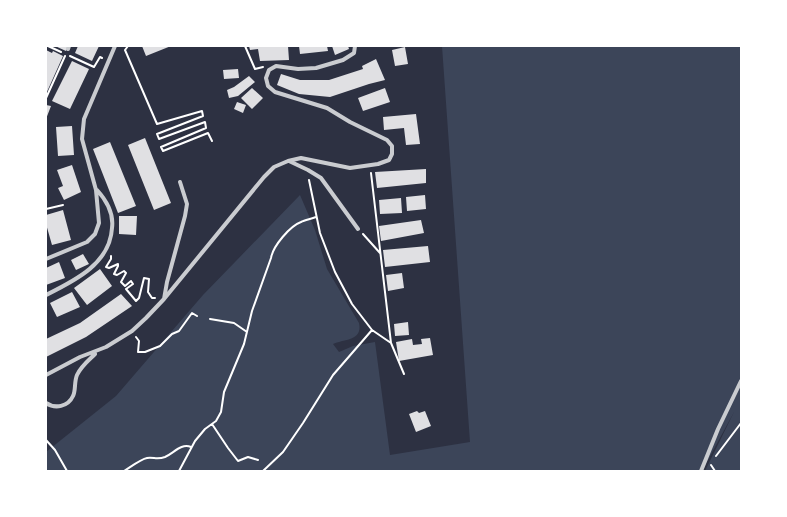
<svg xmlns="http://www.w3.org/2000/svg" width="787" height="517" viewBox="0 0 787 517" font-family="'Public Sans',sans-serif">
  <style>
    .green { fill: #3c4559 }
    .building { fill: #e0e0e3 }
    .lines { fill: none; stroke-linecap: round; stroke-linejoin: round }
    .path { stroke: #fff; stroke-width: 2 }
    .minor { stroke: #caccd0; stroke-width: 4 }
  </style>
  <rect width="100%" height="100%" fill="#2d3142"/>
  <path class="green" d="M 442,46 L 741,46 L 741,471 L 705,471 L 734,412 L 702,471 L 46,471 L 46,452 L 116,396 L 203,295 L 300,195 L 315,230 L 327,269 L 359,323 C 363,341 344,339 333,344 L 339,352 L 353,346 L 375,342 L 390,455 L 470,442 Z"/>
  <path class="building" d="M 55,46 L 68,46 L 66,51 Z
    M 78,46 L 99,46 L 92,61 L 75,53 Z
    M 142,46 L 171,46 L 146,56 Z
    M 249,46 L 288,46 L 289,60 L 260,61 L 258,49 L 250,50 Z
    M 299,46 L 327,46 L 328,51 L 300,54 Z
    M 332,46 L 348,46 L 349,49 L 335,55 Z
    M 405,47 L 408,64 L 395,66 L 392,50 Z
    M 46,50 L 52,53 L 53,51 L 63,56 L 46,94 Z
    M 376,59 L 385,80 L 369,84 L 330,97 L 299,94 L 277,85 L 281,74 L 300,80 L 329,80 L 363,69 L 362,66 Z
    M 72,61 L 89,69 L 70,109 L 52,101 Z
    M 238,69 L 239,78 L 224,79 L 223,70 Z
    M 249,76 L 255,82 L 238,96 L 229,98 L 227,90 L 234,87 Z
    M 252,88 L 263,98 L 252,109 L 241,98 Z
    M 385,88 L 390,102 L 363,111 L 358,98 Z
    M 237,102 L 246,105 L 243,113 L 234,109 Z
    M 46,105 L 51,106 L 46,119 Z
    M 416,114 L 420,144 L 406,145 L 404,128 L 384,130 L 383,117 Z
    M 72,126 L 74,155 L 58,156 L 56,127 Z
    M 145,138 L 171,203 L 154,210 L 128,145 Z
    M 110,142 L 136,206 L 118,213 L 93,149 Z
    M 72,165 L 81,192 L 64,200 L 58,188 L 63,186 L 57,170 Z
    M 426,169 L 426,183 L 377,188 L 375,172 Z
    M 425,195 L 426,209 L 407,211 L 406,197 Z
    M 401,198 L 402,213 L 380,214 L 379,200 Z
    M 63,210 L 71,240 L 52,245 L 46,224 L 46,215 Z
    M 119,216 L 137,216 L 136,235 L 119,234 Z
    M 421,220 L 424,233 L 381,241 L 379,226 Z
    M 428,246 L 430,262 L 385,267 L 383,250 Z
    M 83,254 L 89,264 L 76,270 L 71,260 Z
    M 59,262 L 65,278 L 46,285 L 46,268 Z
    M 100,269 L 112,286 L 87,305 L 74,288 Z
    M 402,273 L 404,288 L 388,291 L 386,275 Z
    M 72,292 L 80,307 L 57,317 L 50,303 Z
    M 121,294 L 132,306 L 86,337 L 46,357 L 46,339 L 80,323 Z
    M 408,322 L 409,335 L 395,336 L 394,324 Z
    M 430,338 L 433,355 L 399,361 L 396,342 L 412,339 L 413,345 L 422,344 L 421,339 Z
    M 417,411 L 419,413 L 425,411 L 431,426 L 416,432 L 409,414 Z"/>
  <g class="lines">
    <path class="path" d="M 48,46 L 61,52
      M 128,46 L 125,50 L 157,124 L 202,111 L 203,116 L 157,134 L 159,139 L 205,122 L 206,128 L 161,147 L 163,151 L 208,133 L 212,141
      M 245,46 L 255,69 L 263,67
      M 70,56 L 94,67 L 100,57 L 102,58
      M 46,98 L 65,56
      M 371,173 L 391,343
      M 309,180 L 320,233 L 335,272 L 352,304 L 372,330 L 391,343 L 404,374
      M 46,209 L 63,205
      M 363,234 L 380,253
      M 111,256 L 111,259 L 106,267 L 109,268 L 118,264 L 118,266 L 114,274 L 117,275 L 124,271 L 126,273 L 121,282 L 125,286 L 131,281 L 133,284 L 126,289 L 136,301 L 139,298 L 144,278 L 149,279 L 148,292 L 152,298 L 155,298
      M 210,319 L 234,323 L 247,332
      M 136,337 L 139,341 L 138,352 L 145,352 L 160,346 L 172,334 L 179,331 L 192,313 L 197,316
      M 212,424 L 228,448 L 238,461 L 248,457 L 258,460
      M 46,440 L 55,450 L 67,471
      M 716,456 L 741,423
      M 711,465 L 715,471
      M 124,471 C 129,468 141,459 147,458 C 154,457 157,460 165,457 C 174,453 181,443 191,447
      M 179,471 L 195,441 L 205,429 L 216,421 L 221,412 L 224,392 L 244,344 L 252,311 L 271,258 C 273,246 290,226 301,222 C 305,220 311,219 316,217
      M 263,471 L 283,452 L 303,423 L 333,375 L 372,330"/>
    <path class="minor" d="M 68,49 L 69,46
      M 289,161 L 308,170 L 321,178 L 358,229
      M 46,259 L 87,242 L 95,234 L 99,223 L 96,190 L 82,139 L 84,119 L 115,46
      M 46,295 C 74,281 110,264 112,228 C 114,213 107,201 97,190
      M 164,299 L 167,282 L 185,216 L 187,204 L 180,182
      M 46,375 L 80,357 L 106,347 L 132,331 L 146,318 L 164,299 L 264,177 L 274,167 L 288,161 L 301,158 L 350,168 L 378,164 L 389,160 L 392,154 L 392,146 L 387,140 L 350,122 L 327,108 L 275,92 L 268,86 L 266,78 L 269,70 L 276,66 L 298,69 L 316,68 L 343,60 L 354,53 L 355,46
      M 46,403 C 55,409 68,407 73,396 C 76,390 74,382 77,375 C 81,366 89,360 95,354
      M 701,471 L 718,429 L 741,381"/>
  </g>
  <rect width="787" height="517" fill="none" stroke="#ffffff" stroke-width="94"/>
</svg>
